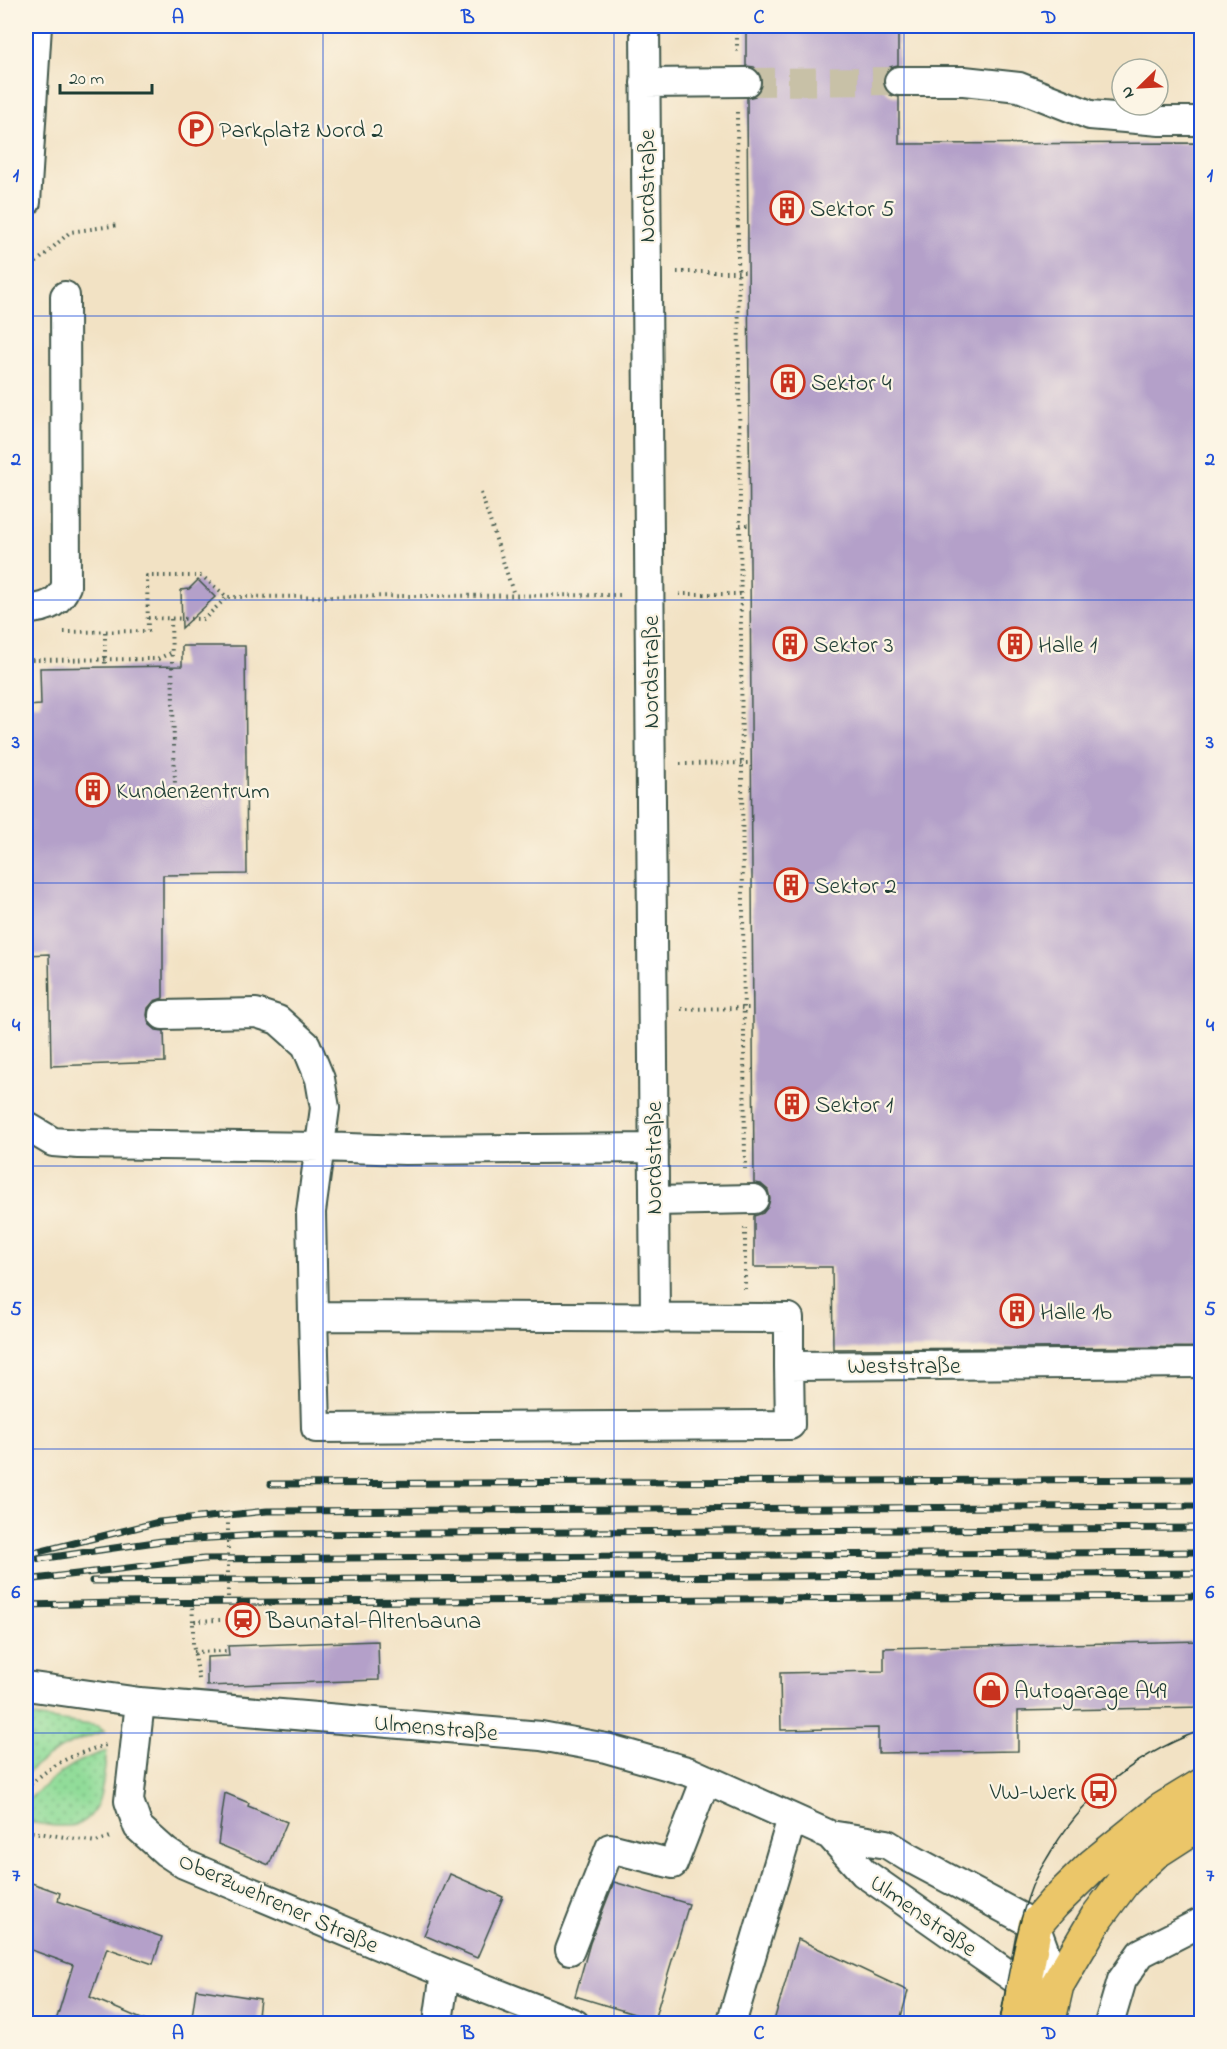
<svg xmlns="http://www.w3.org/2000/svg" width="1227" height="2049" viewBox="0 0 1227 2049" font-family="'Indie Flower',sans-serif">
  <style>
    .grass { fill: url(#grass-dots); stroke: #588c66; stroke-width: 1.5 }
    .building { fill: #b4a0c9 }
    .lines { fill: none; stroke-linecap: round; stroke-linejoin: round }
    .minor-tunnel { stroke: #c8c1a7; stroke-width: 28; stroke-dasharray: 28 14; stroke-linecap: butt }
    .minor-casing { stroke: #3f564a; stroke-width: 32 }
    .major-casing { stroke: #3f564a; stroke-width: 36 }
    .path { stroke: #3f564a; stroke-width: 4; stroke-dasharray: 1.5 4.5; stroke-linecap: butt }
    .minor { stroke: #fff; stroke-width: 28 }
    .major { stroke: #ebc669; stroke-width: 33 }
    .tram { stroke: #1f3d34; stroke-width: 1.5 }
    .rail-casing { stroke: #1f3d34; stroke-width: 7 }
    .rail { stroke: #fcf5e5; stroke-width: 4.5; stroke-dasharray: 14; stroke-linecap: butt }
    .grid { fill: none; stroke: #1d4ed8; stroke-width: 1.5; stroke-opacity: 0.55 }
    .labels { text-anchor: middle; stroke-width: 4.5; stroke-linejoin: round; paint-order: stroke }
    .poi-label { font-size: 24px; fill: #1f3d34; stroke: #fcf5e5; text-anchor: start }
    .street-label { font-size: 24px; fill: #1f3d34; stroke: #fcf5e5 }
    .neatline { fill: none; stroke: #1d4ed8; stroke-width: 2 }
    .grid-label { font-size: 20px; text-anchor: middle; font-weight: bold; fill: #1d4ed8 }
  </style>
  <defs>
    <pattern id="grass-dots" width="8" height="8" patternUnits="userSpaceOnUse" patternTransform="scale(1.5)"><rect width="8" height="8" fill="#91dc99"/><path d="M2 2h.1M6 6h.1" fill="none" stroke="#76b47e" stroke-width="1.8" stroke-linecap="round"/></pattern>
  </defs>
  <rect width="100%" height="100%" fill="#fcf5e5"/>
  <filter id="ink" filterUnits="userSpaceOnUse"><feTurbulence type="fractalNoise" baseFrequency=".0167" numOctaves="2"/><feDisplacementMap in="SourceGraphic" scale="12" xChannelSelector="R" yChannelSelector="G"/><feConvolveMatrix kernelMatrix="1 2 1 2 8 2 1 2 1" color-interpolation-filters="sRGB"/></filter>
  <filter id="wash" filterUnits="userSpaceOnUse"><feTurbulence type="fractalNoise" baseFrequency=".008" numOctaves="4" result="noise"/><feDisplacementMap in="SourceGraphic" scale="24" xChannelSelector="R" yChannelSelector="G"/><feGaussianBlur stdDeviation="1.35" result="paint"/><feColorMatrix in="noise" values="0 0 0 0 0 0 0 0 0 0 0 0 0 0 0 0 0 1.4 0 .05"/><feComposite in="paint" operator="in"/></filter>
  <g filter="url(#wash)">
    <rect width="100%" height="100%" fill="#f2e2c4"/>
    <path class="grass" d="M 26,1716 L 98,1726 L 105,1731 C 71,1742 53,1750 26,1774 Z
      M 107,1751 C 103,1777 104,1826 67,1826 C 54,1827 39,1823 26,1822 L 26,1802 C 51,1779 73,1760 107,1751 Z"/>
    <g id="blocks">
      <path class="building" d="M 746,26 L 898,26 L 898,65 L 890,67 L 885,72 L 883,82 L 884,89 L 890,95 L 899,97 L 899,144 L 1202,143 L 1202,1347 L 833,1349 L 832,1267 L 754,1267 L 754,1216 L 763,1213 L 768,1207 L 770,1199 L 768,1190 L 761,1184 L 754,1183 L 747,98 L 755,96 L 760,91 L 762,82 L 760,73 L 754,67 L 746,66 Z
        M 198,580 L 215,597 L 182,628 L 181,590 L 189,589 Z
        M 182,646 L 245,646 L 247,874 L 163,875 L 163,998 L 154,1001 L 148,1008 L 147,1015 L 149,1024 L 156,1030 L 164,1031 L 165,1062 L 51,1066 L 49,954 L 26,955 L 26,706 L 41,705 L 40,668 L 182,666 Z
        M 378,1641 L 379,1680 L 207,1686 L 207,1657 L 229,1656 L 228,1646 Z
        M 1202,1641 L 1202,1707 L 1018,1711 L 1018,1751 L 878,1753 L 878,1728 L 781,1730 L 780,1673 L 884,1671 L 884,1648 Z
        M 225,1793 L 249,1803 L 248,1806 L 287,1822 L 269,1865 L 218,1844 Z
        M 450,1874 L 503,1897 L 477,1958 L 424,1935 Z
        M 26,1881 L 60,1893 L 58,1901 L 162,1937 L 153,1964 L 107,1948 L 90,1997 L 153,2024 L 55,2024 L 73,1965 L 26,1948 Z
        M 614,1882 L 689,1904 L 654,2020 L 575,1996 L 590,1943 Z
        M 798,1939 L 908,1991 L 899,2024 L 773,2024 Z
        M 196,1989 L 260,1999 L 257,2024 L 191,2024 Z"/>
    </g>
  </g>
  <g filter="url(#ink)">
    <use href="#blocks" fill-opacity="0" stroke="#3f564a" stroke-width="1.5"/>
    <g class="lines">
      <path class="minor-tunnel" d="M 746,82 L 899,81"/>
      <defs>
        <path id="minor" d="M 645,26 L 655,1318
          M 899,81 L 964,81 L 1019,87 L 1090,115 L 1160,121 L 1202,121
          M 645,83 L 746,82
          M 26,202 L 37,26
          M 26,609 C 44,609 59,604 66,586 L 65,296
          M 163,1015 L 256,1013 L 278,1020 L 306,1045 L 320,1079 L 325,1108 L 311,1212 L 313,1316 L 789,1318 L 789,1366 L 1202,1363
          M 26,1126 L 53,1142 L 78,1144 L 320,1147 L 405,1150 L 654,1148
          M 654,1201 L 754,1199
          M 313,1316 L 316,1428 L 790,1425 L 789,1366
          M 26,1686 L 140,1702 L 541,1736 L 606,1748 L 690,1772 L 830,1835 L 887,1844 L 908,1857 L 1035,1925 L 1057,1985 L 1025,1986 L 864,1873 L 830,1835
          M 140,1702 L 129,1801 L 138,1827 L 166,1852 L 184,1864 L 445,1973 L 575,2024
          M 570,1950 L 610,1848 L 673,1864 L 706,1779
          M 439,2015 L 445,1973
          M 731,2024 L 792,1818
          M 1109,2024 L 1122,1980 L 1141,1953 L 1202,1922"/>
        <path id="major" d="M 1017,2024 L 1035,1925 L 1054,1903 L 1093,1865 L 1161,1810 L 1202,1785
          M 1048,2024 L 1057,1985 L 1097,1917 L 1124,1881 L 1154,1853 L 1202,1822"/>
      </defs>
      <use href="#minor" class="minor-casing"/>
      <use href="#major" class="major-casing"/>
      <path class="path" d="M 737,26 L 737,53
        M 737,27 L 746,27
        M 737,112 L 745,1169
        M 677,272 L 748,272
        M 26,277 L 30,268 L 70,232 L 119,225
        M 481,493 L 514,595
        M 740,525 L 749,525
        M 679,594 L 741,594
        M 148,618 L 204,619 L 227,597
        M 171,619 L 175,786
        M 64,632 L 148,631 L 147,576 L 202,576 L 227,597 L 620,595
        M 105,632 L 105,667
        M 26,660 L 158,659 L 170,653
        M 680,764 L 751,763
        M 681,1009 L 752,1008
        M 745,1228 L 745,1289
        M 193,1621 L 192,1603 L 228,1603 L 228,1523
        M 194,1652 L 229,1651
        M 199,1679 L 193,1644 L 193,1621 L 221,1620
        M 26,1788 C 54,1763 70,1755 106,1745
        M 26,1831 L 96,1842 L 110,1837"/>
      <use href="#minor" class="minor"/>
      <use href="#major" class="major"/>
      <path class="tram" d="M 999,2024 C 1008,1978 1015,1930 1032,1886 C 1037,1873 1045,1862 1052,1850 C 1087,1793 1139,1753 1202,1730"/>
      <defs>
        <path id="rail" d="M 271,1484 L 1202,1479
          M 26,1555 L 159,1522 L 267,1511 L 1202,1506
          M 39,1559 L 162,1541 L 275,1534 L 1202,1528
          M 26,1580 L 204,1559 L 1202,1552
          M 92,1581 L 1202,1573
          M 26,1605 L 117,1603 L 1202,1596"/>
      </defs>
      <use href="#rail" class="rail-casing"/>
      <use href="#rail" class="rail"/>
    </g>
  </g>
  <path class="grid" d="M 323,26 L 323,2024M 614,26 L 614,2024M 904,26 L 904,2024M 26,316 L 1202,316M 26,600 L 1202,600M 26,883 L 1202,883M 26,1166 L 1202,1166M 26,1449 L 1202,1449M 26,1733 L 1202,1733"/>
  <defs>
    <symbol id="parking-ring" viewBox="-11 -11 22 22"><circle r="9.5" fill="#fcf5e5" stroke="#c8321e" stroke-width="1.5"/><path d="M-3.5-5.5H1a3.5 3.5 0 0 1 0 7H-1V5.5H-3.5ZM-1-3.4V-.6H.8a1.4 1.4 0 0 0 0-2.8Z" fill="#c8321e"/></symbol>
    <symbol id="building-ring" viewBox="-11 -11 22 22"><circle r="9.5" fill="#fcf5e5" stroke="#c8321e" stroke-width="1.5"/><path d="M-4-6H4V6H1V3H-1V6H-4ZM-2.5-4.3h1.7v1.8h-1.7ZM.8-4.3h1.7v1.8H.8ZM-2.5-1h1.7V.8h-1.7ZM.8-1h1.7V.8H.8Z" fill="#c8321e"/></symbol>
    <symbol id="station-ring" viewBox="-11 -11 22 22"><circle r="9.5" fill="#fcf5e5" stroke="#c8321e" stroke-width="1.5"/><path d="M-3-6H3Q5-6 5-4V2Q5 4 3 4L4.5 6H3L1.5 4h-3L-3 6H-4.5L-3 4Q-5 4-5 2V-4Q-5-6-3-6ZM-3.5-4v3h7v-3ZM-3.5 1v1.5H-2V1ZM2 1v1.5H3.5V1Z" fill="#c8321e"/></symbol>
    <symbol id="shop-ring" viewBox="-11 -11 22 22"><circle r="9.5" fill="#fcf5e5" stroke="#c8321e" stroke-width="1.5"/><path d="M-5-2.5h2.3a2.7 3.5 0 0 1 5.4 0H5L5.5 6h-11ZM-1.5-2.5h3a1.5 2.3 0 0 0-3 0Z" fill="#c8321e"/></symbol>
    <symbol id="bus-ring" viewBox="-11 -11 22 22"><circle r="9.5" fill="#fcf5e5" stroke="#c8321e" stroke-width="1.5"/><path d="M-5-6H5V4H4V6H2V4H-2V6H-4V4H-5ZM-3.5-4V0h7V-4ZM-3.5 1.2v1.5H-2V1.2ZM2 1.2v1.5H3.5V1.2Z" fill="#c8321e"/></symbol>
  </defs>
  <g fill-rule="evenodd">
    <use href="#parking-ring" x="177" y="110" width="38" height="38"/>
    <use href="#building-ring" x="768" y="189" width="38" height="38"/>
    <use href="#building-ring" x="769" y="363" width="38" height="38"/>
    <use href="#building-ring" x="771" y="625" width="38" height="38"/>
    <use href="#building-ring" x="996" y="625" width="38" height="38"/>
    <use href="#building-ring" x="74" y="771" width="38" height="38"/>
    <use href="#building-ring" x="772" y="866" width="38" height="38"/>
    <use href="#building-ring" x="773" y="1085" width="38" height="38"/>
    <use href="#building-ring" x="998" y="1292" width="38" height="38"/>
    <use href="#station-ring" x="224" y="1601" width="38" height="38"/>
    <use href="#shop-ring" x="972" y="1671" width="38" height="38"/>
    <use href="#bus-ring" x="1080" y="1772" width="38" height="38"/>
  </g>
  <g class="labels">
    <g class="poi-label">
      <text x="219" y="137">Parkplatz Nord 2</text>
      <text x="810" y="216">Sektor 5</text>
      <text x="811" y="390">Sektor 4</text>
      <text x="813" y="652">Sektor 3</text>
      <text x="1038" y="652">Halle 1</text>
      <text x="116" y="798">Kundenzentrum</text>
      <text x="814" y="893">Sektor 2</text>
      <text x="815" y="1112">Sektor 1</text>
      <text x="1040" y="1319">Halle 1b</text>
      <text x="266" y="1628">Baunatal-Altenbauna</text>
      <text x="1014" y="1698">Autogarage A49</text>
      <text x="1076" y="1799" text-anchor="end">VW-Werk</text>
    </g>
    <g class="street-label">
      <text transform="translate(646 186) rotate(-90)" y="8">Nordstraße</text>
      <text transform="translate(650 672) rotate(-90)" y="8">Nordstraße</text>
      <text transform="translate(653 1158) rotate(-90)" y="8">Nordstraße</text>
      <text x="904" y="1373">Weststraße</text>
      <text transform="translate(436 1727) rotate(5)" y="8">Ulmenstraße</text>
      <text transform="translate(279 1902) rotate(24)" y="8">Oberzwehrener Straße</text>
      <text transform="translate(924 1915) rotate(35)" y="8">Ulmenstraße</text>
    </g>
  </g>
  <rect width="1227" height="2049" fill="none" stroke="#fcf5e5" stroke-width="66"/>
  <g transform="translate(1140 87) rotate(246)"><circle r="28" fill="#fcf5e5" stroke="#a4ab9e" stroke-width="1.5"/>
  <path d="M0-4.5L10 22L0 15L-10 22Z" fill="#c8321e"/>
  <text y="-9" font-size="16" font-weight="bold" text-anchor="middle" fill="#1f3d34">N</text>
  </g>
  <path d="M60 84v9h92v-9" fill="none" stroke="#1f3d34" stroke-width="3"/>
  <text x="69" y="84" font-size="18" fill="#1f3d34" stroke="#fcf5e5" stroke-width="4.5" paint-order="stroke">20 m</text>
  <rect x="33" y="33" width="1161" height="1983" class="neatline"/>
  <g class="grid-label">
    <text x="178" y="23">A</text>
    <text x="468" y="23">B</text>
    <text x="759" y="23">C</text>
    <text x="1049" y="23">D</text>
    <text x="16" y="181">1</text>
    <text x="1210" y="181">1</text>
    <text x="16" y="465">2</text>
    <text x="1210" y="465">2</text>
    <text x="16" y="748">3</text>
    <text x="1210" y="748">3</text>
    <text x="16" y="1031">4</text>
    <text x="1210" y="1031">4</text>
    <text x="16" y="1315">5</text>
    <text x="1210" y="1315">5</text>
    <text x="16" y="1598">6</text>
    <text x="1210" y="1598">6</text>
    <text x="16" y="1881">7</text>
    <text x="1210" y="1881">7</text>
    <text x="178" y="2039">A</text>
    <text x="468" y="2039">B</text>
    <text x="759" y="2039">C</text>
    <text x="1049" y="2039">D</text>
  </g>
</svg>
